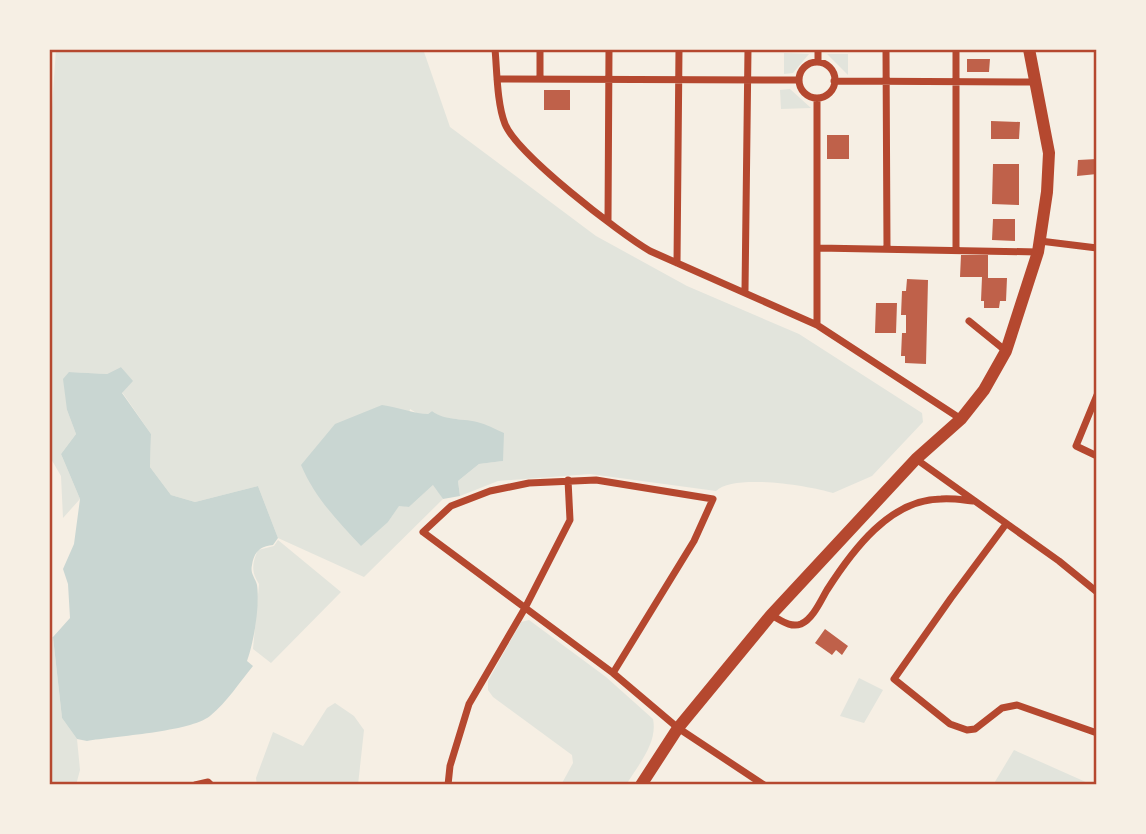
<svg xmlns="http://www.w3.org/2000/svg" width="1146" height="834" viewBox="0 0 1146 834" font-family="'PT Sans Narrow',sans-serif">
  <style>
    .green { fill: #e2e4dc }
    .water { fill: #c9d6d2 }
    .building { fill: #bf614a }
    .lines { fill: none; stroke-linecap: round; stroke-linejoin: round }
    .minor { stroke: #b5482f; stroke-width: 7 }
    .secondary { stroke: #b5482f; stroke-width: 12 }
    .neatline { fill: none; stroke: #b5482f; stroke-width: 2.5 }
  </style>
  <rect width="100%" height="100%" fill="#f6efe4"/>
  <path class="green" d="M 56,49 L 423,49 L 450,127 L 596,236 L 687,286 L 799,334 L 922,413 L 923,422 L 872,476 L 833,493 C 810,486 734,473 716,491 L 590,474 L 498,481 L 460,496 L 458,481 L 479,464 L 503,461 L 503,449 L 464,420 L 444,419 L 432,411 L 428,414 L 418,414 L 410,409 L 388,522 L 399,505 L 409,507 L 434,484 L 443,499 L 364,577 L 278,538 L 258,486 L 195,502 L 171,495 L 150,467 L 151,434 L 122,392 L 132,381 L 121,367 L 107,374 L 69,372 L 67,410 L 76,434 L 61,454 L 80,499 L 63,518 L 61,476 L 50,457 L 52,430 L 49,424 L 49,119 L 52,108 Z
    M 784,53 L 809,54 L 793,73 L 784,74 Z
    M 827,54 L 848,54 L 848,75 Z
    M 790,89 L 811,108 L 781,109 L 780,90 Z
    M 278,540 L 341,592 L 271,663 L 253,649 L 259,584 C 251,572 252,563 258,550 L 274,546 Z
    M 529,620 L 606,677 L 653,719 C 658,743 638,765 626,785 L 561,785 L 573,763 L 572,755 L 493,697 L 488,690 L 488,681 L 521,622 Z
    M 49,637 L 53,637 L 62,718 L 77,739 L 80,770 L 76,785 L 49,785 Z
    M 859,678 L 883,690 L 864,723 L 840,716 Z
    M 335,703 L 354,716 L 364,730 L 358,785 L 257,785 L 256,778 L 273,732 L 303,746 L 327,708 Z
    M 1014,750 L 1088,783 L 1087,785 L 993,785 Z"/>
  <path class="water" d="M 121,367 L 133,381 L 122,393 L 151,434 L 150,467 L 171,495 L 195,502 L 258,486 L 278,538 L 273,545 C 260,546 254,552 252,565 C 250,574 255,577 257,585 C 260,605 254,642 247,661 L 253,666 C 239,683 227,702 210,716 C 190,732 115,736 87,741 L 77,739 L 62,718 L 53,637 L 70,618 L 68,584 L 63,569 L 74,544 L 80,499 L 61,454 L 76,434 L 67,410 L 63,379 L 69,372 L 107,374 Z
    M 382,405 C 397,407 416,414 428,414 L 432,411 C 446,421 460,418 477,422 C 486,424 495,429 504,433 L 503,461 L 479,464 L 458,481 L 460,496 L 443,499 L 433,485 L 409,507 L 399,506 L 388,522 L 361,546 C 337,520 315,498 301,465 L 335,424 Z"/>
  <path class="building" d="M 967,59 L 990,59 L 989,72 L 967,72 Z
    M 544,90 L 570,90 L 570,110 L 544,110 Z
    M 991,121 L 1020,122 L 1019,139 L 991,139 Z
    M 827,135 L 849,135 L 849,159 L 827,159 Z
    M 1097,159 L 1097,174 L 1077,176 L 1078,160 Z
    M 993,164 L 1019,164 L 1019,205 L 992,204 Z
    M 993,219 L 1015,219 L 1015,241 L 992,240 Z
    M 961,255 L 988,255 L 988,278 L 1007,278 L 1006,301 L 1000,301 L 999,308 L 984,308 L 984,301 L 981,301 L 982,277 L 960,277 Z
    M 907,279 L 928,280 L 926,364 L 905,363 L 905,356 L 901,356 L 902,333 L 906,333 L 906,315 L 901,315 L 902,291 L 906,291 Z
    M 876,303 L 897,303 L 896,333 L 875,333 Z
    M 825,629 L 848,646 L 842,655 L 836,650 L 832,655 L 815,643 Z"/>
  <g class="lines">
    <path class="minor" d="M 495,49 C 497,71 497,104 505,124 C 517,154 619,233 650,251 L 817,325 L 961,419
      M 818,49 L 818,62
      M 886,49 L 887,248
      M 956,49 L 956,249
      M799 80a18 18 0 1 1 36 0a18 18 0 1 1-36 0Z
      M 540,78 L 540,49
      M 497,79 L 799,80
      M 834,81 L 1035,82
      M 817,98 L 817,325
      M 608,220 L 609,49
      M 1040,241 L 1097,248
      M 818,248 L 1038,252
      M 677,263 L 679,49
      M 745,291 L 748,49
      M 969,321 L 1006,351
      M 1097,395 L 1076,446 L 1097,456
      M 916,459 L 1059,561 L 1097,592
      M 1006,524 L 951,598 L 894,679 L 950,724 L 967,730 L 975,729 L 1002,708 L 1017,705 L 1097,733
      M 771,615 C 781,620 790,628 801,624 C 813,619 821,600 827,590 C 852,551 890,499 941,499 C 952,498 963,500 973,501
      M 613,673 L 694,541 L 713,499 L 596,480 L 529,483 L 490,491 L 451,506 L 423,532 L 613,673 L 678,728 L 764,785
      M 195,785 L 208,782 L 211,785
      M 448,785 L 450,766 L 469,704 L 525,608 L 570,520 L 568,480"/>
    <path class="secondary" d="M 641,785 L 678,728 L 771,615 L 916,459 L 961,419 L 984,390 L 1006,351 L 1038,252 L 1047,192 L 1049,153 L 1029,49"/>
  </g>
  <rect width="1146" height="834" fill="none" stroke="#f6efe4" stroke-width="102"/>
  <rect x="51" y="51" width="1044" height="732" class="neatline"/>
</svg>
